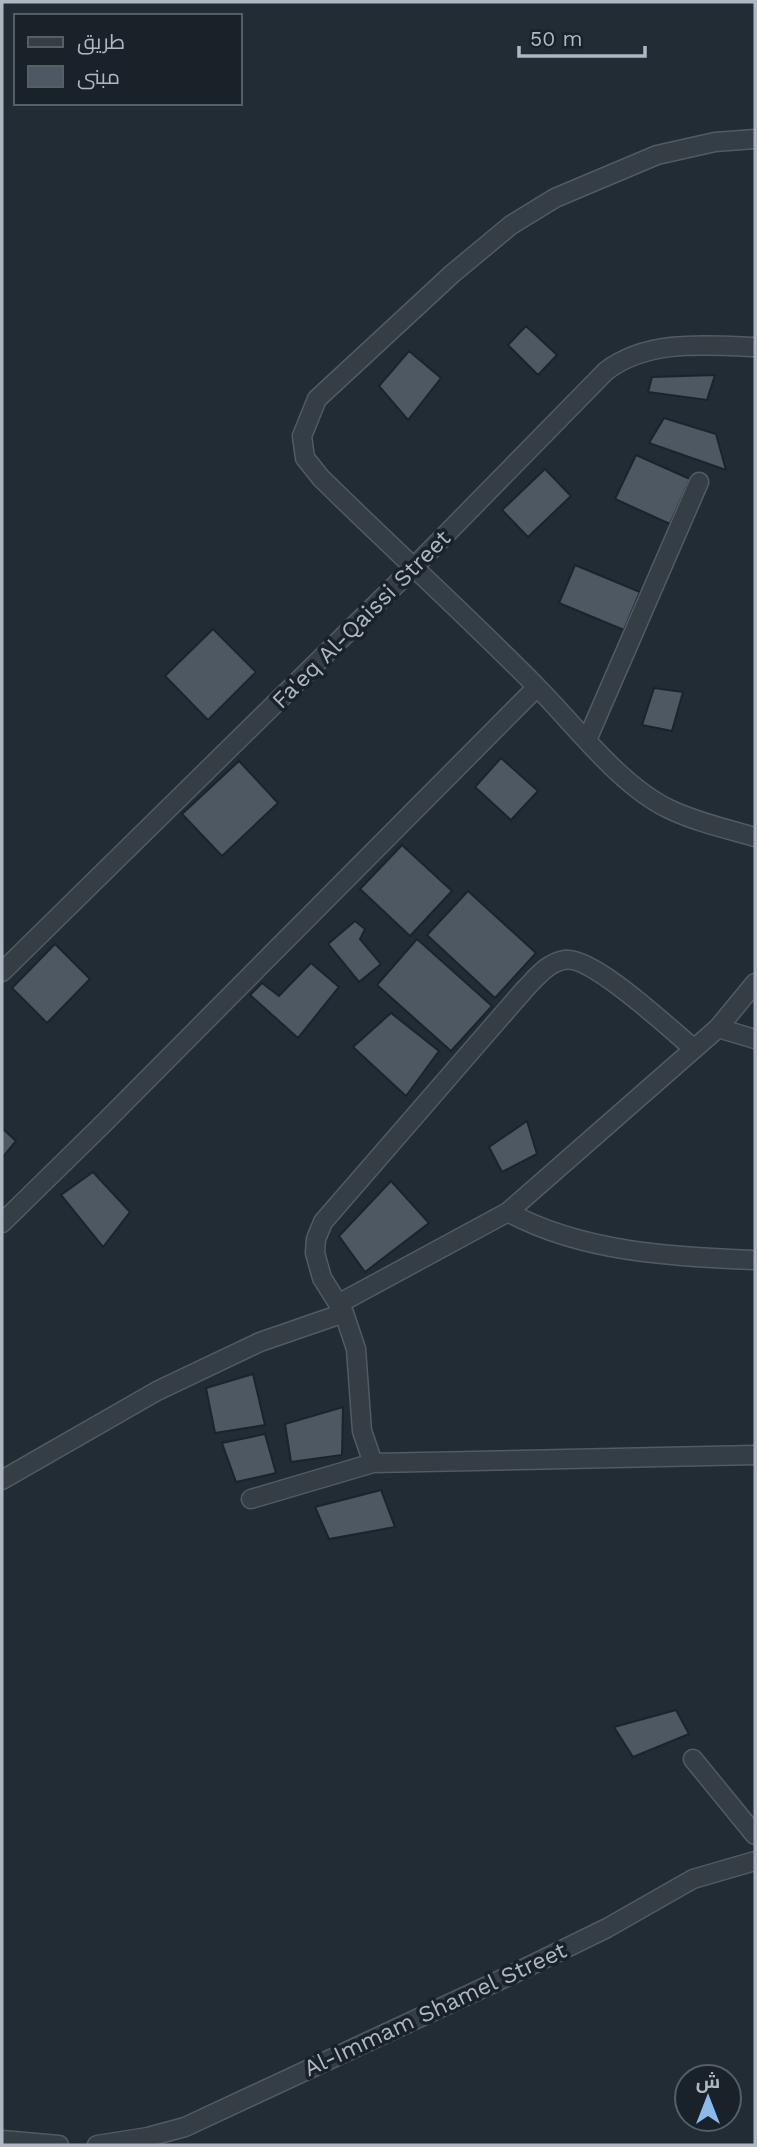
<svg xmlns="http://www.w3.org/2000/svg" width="757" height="2147" viewBox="0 0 757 2147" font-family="'Work Sans',Cairo,sans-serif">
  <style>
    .building { fill: #4d5862; stroke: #1c242b; stroke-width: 2 }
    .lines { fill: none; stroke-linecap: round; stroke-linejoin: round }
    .minor-casing { stroke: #525b63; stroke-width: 21 }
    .minor { stroke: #353d45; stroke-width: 18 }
    .labels { text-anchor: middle; stroke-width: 7; stroke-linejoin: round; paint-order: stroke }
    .street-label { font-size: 23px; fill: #afb8c2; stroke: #1a2229 }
  </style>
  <rect width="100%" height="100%" fill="#222c34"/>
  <path class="building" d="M 526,326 L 557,355 L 538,375 L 508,345 Z
    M 409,351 L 441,378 L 408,420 L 379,386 Z
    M 715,375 L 707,400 L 648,392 L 652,377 Z
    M 664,418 L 716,434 L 726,470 L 649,443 Z
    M 636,455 L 690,479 L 670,524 L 615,499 Z
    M 545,469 L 571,496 L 528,537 L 502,510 Z
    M 575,565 L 640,592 L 624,630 L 559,603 Z
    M 213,629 L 256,672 L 208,720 L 165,676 Z
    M 654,688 L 683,692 L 672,731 L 642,725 Z
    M 501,758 L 538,791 L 511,820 L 475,787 Z
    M 239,761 L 278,803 L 222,856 L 182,814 Z
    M 402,845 L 452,891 L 410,936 L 360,889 Z
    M 468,891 L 536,953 L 495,998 L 427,935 Z
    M 355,921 L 365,929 L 360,939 L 381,964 L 359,982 L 328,944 Z
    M 417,939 L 492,1006 L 451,1051 L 377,985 Z
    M 55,944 L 90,979 L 47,1023 L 12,988 Z
    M 311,963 L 339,987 L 298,1038 L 250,995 L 262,983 L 279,996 Z
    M 391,1013 L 439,1051 L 406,1096 L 353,1047 Z
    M 527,1121 L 537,1154 L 502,1172 L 489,1147 Z
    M 2,1128 L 16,1141 L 2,1158 Z
    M 93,1172 L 130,1212 L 103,1247 L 61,1195 Z
    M 391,1181 L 429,1223 L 365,1272 L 339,1236 Z
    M 253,1374 L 265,1425 L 215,1433 L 206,1388 Z
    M 343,1407 L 342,1455 L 291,1462 L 285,1424 Z
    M 265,1434 L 276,1473 L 236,1482 L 222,1443 Z
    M 381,1490 L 395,1527 L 329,1539 L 315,1507 Z
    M 676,1710 L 689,1734 L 633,1757 L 614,1727 Z"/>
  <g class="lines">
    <defs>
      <path id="minor" d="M 755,139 L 715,142 L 657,155 L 555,198 L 511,225 L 452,274 L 317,399 L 302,436 L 305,458 L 321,478 C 392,548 466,615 536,686 C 575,725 619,785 669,809 C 696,822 727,829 755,837
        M 587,740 L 699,482
        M 2,972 L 413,568 L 606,371 C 648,339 706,345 755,347
        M 718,1028 L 755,1039
        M 508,1212 C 581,1252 673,1257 755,1260
        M 2,1223 L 104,1123 L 537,687
        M 338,1304 L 508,1212 L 718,1028 L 755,983
        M 373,1463 L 362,1431 L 356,1349 L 344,1313 L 322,1278 L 315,1253 L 316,1239 L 323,1222 L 525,989 C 536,978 547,963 564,960 C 591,954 670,1029 693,1048
        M 2,1480 L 157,1391 L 260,1342 L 344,1313
        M 251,1499 L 373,1463 L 755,1455
        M 693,1759 L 755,1835
        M 2,2140 L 59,2145
        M 97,2145 L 148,2137 L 185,2127 L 513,1974 L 607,1928 L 693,1879 L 755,1861"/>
    </defs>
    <use href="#minor" class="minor-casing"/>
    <use href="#minor" class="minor"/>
  </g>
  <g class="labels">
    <g class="street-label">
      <text transform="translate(361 619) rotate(-45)" y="8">Fa'eq Al-Qaissi Street</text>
      <text transform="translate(435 2009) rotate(-25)" y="8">Al-Immam Shamel Street</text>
    </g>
  </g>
  <rect width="757" height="2147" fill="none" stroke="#afb8c2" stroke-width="7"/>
  <rect x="14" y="14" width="228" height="91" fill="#1a2229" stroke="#565e66" stroke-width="2"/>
  <rect x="28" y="37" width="35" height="10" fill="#353d45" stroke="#565e66" stroke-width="2"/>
  <text x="77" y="49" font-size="21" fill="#afb8c2">طريق</text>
  <rect x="28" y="66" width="35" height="21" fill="#4d5862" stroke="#565e66" stroke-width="2"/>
  <text x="77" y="84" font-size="21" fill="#afb8c2">مبنى</text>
  <g transform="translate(708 2098)"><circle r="33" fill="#1a2229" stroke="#565e66" stroke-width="2"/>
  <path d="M0-5L12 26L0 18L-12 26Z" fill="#8bbbeb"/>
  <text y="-10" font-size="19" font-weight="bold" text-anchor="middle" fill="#afb8c2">ش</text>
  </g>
  <path d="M519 46v10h126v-10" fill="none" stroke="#afb8c2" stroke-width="3.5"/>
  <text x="530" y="46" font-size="21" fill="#afb8c2" stroke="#1a2229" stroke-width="5" paint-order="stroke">50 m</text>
</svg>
